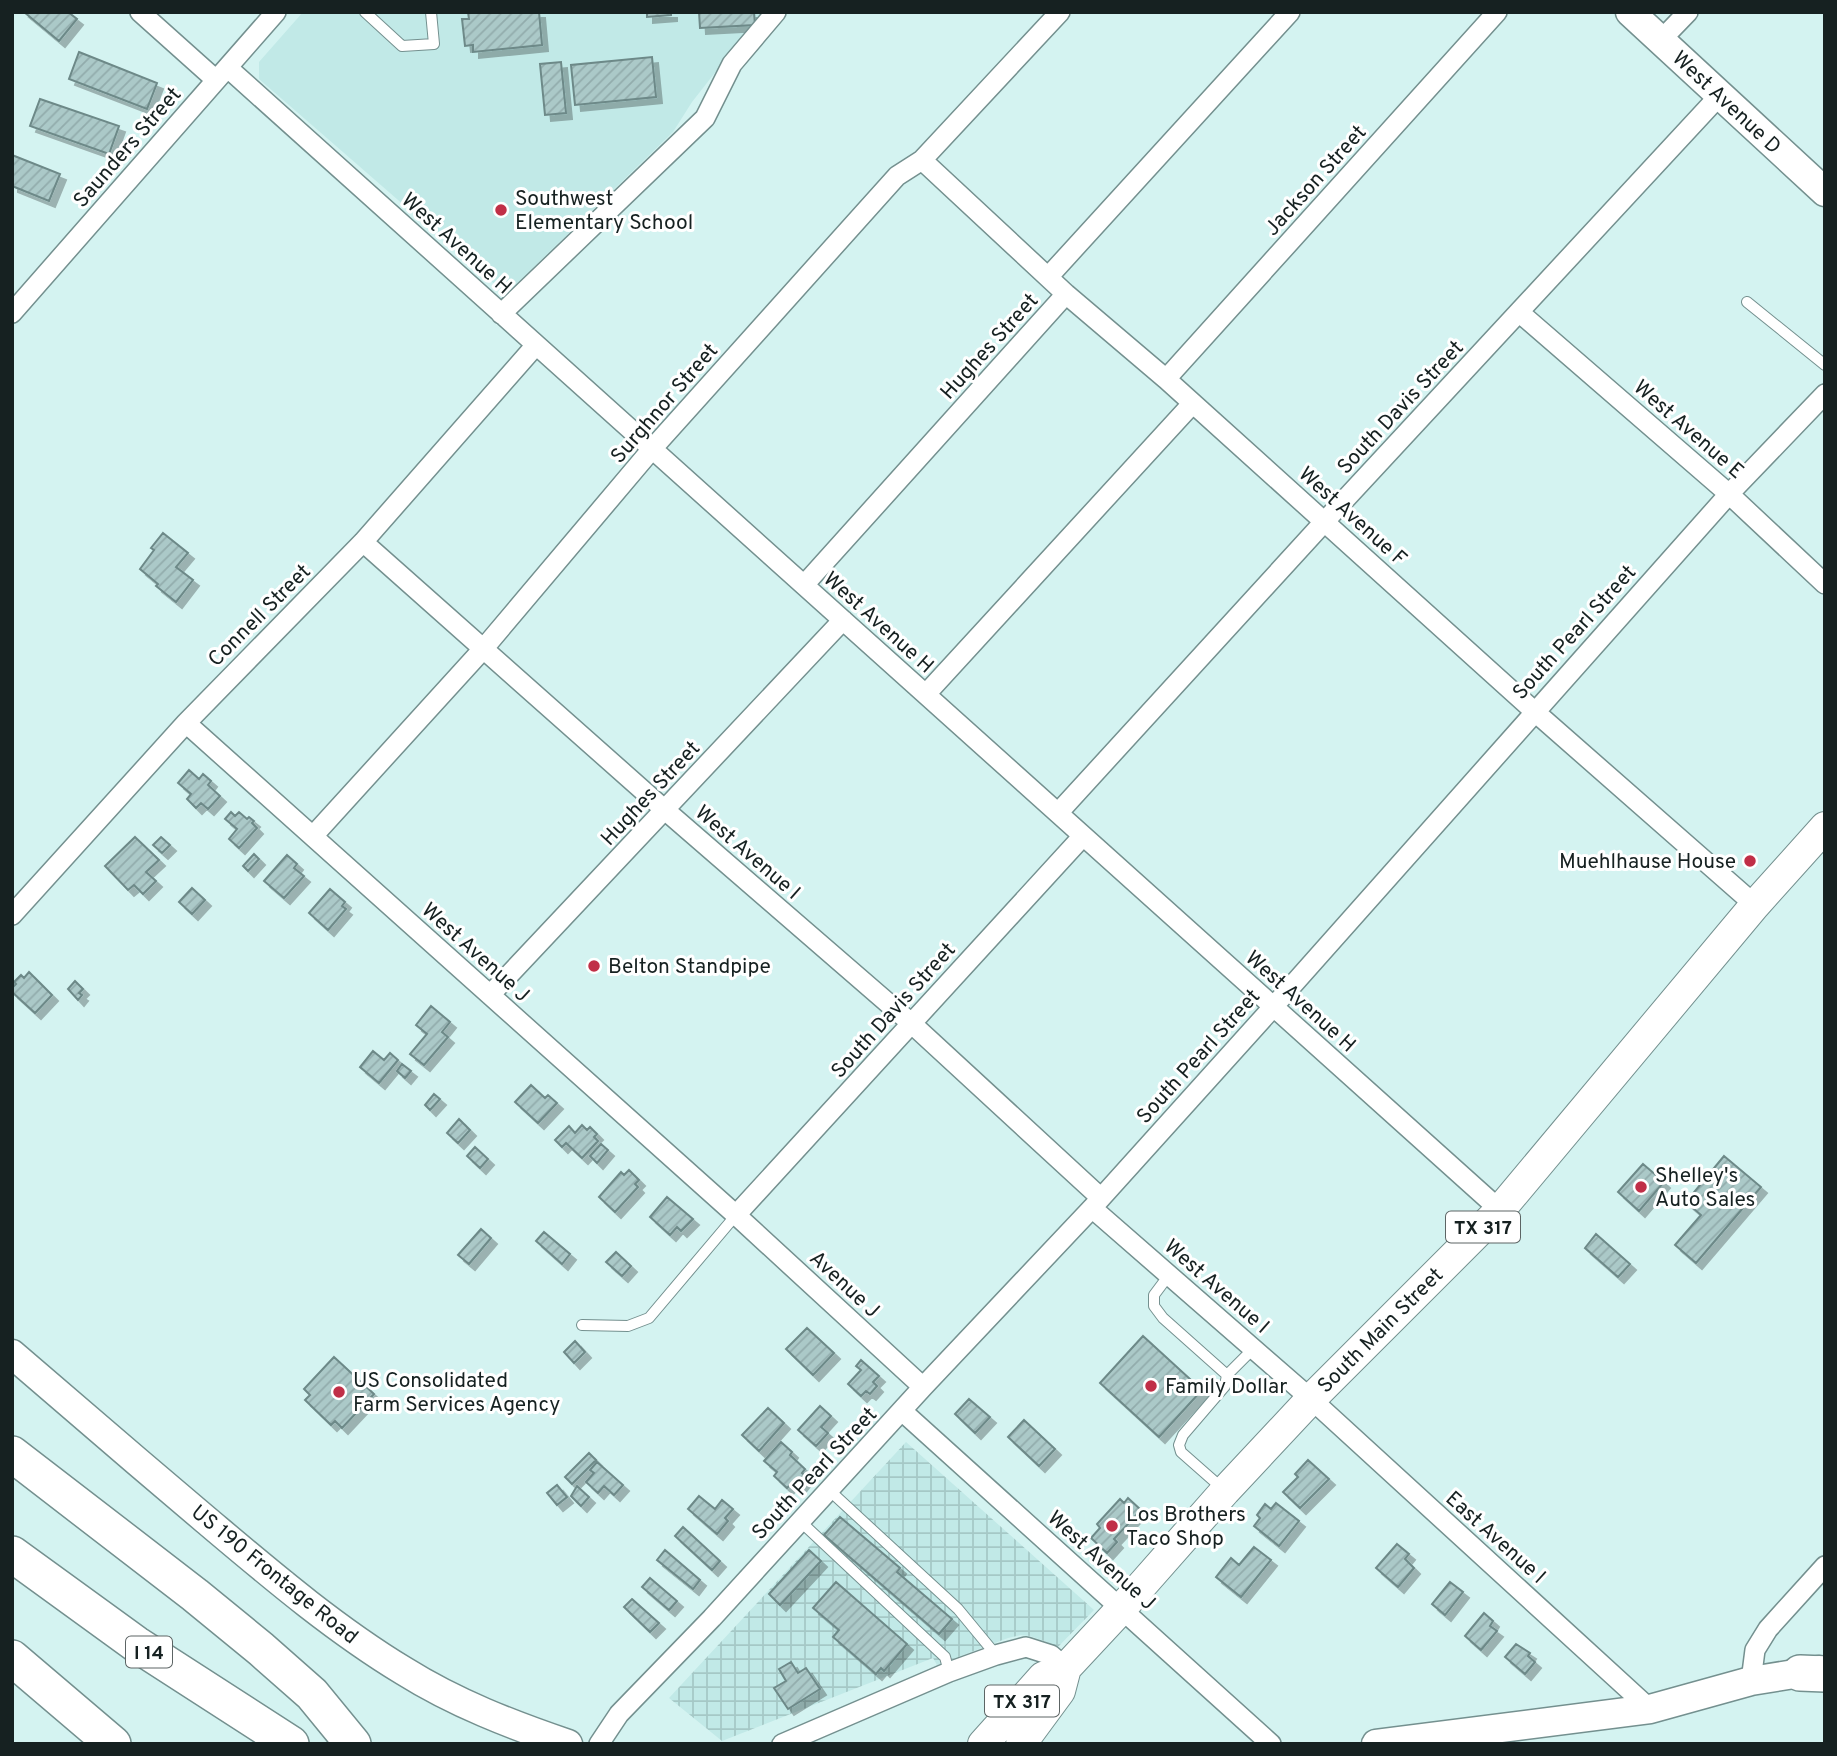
<svg xmlns="http://www.w3.org/2000/svg" width="1837" height="1756" viewBox="0 0 1837 1756" font-family="Overpass,sans-serif">
  <style>
    .built { fill: #c1e9e7 }
    .industrial { fill: url(#industrial-grid) }
    .building { fill: url(#building-hatch); stroke: #6d8988; stroke-width: 2; filter: url(#shadow) }
    .lines { fill: none; stroke-linecap: round; stroke-linejoin: round }
    .lane-casing { stroke: #74908f; stroke-width: 12 }
    .street-casing { stroke: #74908f; stroke-width: 22 }
    .secondary-casing { stroke: #74908f; stroke-width: 31 }
    .primary-casing { stroke: #74908f; stroke-width: 32 }
    .highway-casing { stroke: #74908f; stroke-width: 38 }
    .lane { stroke: #fff; stroke-width: 10 }
    .street { stroke: #fff; stroke-width: 19 }
    .secondary { stroke: #fff; stroke-width: 28 }
    .primary { stroke: #fff; stroke-width: 30 }
    .highway { stroke: #fff; stroke-width: 35 }
    .poi-dot { fill: #c02f47; stroke: #fff; stroke-width: 2.5 }
    .labels { text-anchor: middle; stroke-width: 6; stroke-linejoin: round; paint-order: stroke }
    .shield { fill: #fff; stroke: #5c6464; stroke-width: 2 }
    .shield-label { font-size: 19px; font-weight: bold; fill: #162121 }
    .street-label { font-size: 21px; fill: #162121; stroke: #fff }
    .poi-label { font-size: 21px; fill: #162121; stroke: #fff; text-anchor: start }
  </style>
  <defs>
    <pattern id="industrial-grid" width="8" height="8" patternUnits="userSpaceOnUse" patternTransform="scale(1.75)"><rect width="8" height="8" fill="#c1e9e7"/><path d="M0 4h8M4 0v8" fill="none" stroke="#a5c8c6"/></pattern>
    <pattern id="building-hatch" width="6" height="6" patternUnits="userSpaceOnUse" patternTransform="scale(1.75)"><rect width="6" height="6" fill="#abc9c8"/><path d="M-1 1l2-2M0 6l6-6M5 7l2-2" fill="none" stroke="#92acac"/></pattern>
    <filter id="shadow"><feDropShadow dx="6" dy="6" stdDeviation="0" flood-color="#0004"/></filter>
  </defs>
  <rect width="100%" height="100%" fill="#d4f3f1"/>
  <path class="built" d="M 303,12 L 766,12 L 739,42 L 692,102 L 673,132 L 511,289 L 498,287 L 259,79 L 259,62 Z"/>
  <path class="industrial" d="M 906,1442 L 1094,1610 L 1056,1649 L 1047,1642 L 1030,1636 L 1021,1635 L 1008,1638 L 937,1665 L 933,1658 L 722,1741 L 669,1698 Z"/>
  <path class="building" d="M 24,12 L 68,12 L 77,19 L 59,41 Z
    M 468,12 L 539,12 L 542,45 L 473,52 L 473,45 L 465,46 L 462,19 L 469,19 Z
    M 647,12 L 671,12 L 671,15 L 647,17 Z
    M 699,12 L 754,12 L 755,25 L 700,28 Z
    M 79,52 L 157,83 L 147,109 L 69,79 Z
    M 652,57 L 656,97 L 575,105 L 571,65 Z
    M 561,62 L 566,113 L 545,115 L 540,64 Z
    M 40,99 L 119,126 L 109,154 L 30,126 Z
    M 12,155 L 60,174 L 49,201 L 12,186 Z
    M 163,533 L 188,553 L 176,567 L 193,580 L 176,602 L 156,586 L 158,584 L 140,569 L 154,550 L 151,548 Z
    M 189,770 L 199,779 L 203,774 L 211,781 L 208,785 L 220,796 L 208,809 L 201,803 L 196,808 L 187,799 L 191,794 L 178,783 Z
    M 231,812 L 235,816 L 239,812 L 247,819 L 249,817 L 254,821 L 252,823 L 257,828 L 239,848 L 229,839 L 237,829 L 225,819 Z
    M 135,837 L 159,860 L 146,872 L 156,881 L 143,894 L 134,885 L 128,890 L 105,866 Z
    M 161,837 L 170,845 L 162,853 L 153,845 Z
    M 254,854 L 259,859 L 248,871 L 243,866 Z
    M 287,855 L 297,864 L 294,868 L 304,876 L 284,898 L 264,881 Z
    M 192,888 L 205,900 L 192,914 L 179,902 Z
    M 330,889 L 345,902 L 342,906 L 346,909 L 328,930 L 309,913 Z
    M 29,972 L 52,995 L 35,1013 L 12,992 L 12,988 L 16,984 L 14,982 L 21,975 L 24,978 Z
    M 75,981 L 83,989 L 79,993 L 82,995 L 78,1000 L 68,989 Z
    M 431,1006 L 450,1022 L 442,1032 L 448,1037 L 424,1065 L 410,1054 L 427,1034 L 416,1025 Z
    M 373,1051 L 384,1060 L 390,1053 L 398,1060 L 379,1083 L 360,1067 Z
    M 402,1064 L 411,1071 L 405,1078 L 397,1071 Z
    M 531,1085 L 545,1098 L 548,1095 L 557,1103 L 538,1123 L 515,1102 Z
    M 434,1094 L 440,1099 L 430,1110 L 425,1105 Z
    M 459,1119 L 470,1130 L 458,1143 L 447,1133 Z
    M 582,1125 L 587,1130 L 590,1127 L 597,1134 L 594,1137 L 598,1141 L 582,1158 L 566,1143 L 562,1147 L 555,1140 L 569,1126 L 575,1133 Z
    M 601,1144 L 608,1150 L 597,1163 L 590,1156 Z
    M 475,1147 L 488,1159 L 480,1168 L 467,1156 Z
    M 1724,1156 L 1761,1187 L 1696,1263 L 1675,1245 L 1701,1215 L 1686,1202 Z
    M 1643,1164 L 1664,1182 L 1639,1211 L 1618,1192 Z
    M 629,1170 L 639,1180 L 635,1184 L 638,1187 L 615,1212 L 599,1197 L 621,1172 L 624,1175 Z
    M 667,1197 L 693,1219 L 681,1231 L 677,1227 L 670,1235 L 650,1217 Z
    M 481,1229 L 491,1238 L 469,1264 L 458,1255 Z
    M 544,1232 L 570,1254 L 562,1264 L 536,1241 Z
    M 1596,1234 L 1630,1264 L 1618,1277 L 1585,1248 Z
    M 616,1252 L 631,1266 L 622,1276 L 606,1262 Z
    M 807,1328 L 834,1353 L 813,1375 L 786,1349 Z
    M 1143,1336 L 1202,1390 L 1159,1437 L 1100,1383 Z
    M 575,1341 L 585,1352 L 574,1363 L 564,1352 Z
    M 334,1357 L 374,1394 L 342,1428 L 335,1421 L 331,1425 L 305,1400 L 310,1395 L 304,1389 Z
    M 861,1360 L 879,1376 L 873,1382 L 877,1386 L 870,1394 L 866,1391 L 861,1396 L 848,1384 L 861,1370 L 856,1366 Z
    M 969,1399 L 990,1417 L 975,1433 L 955,1414 Z
    M 820,1406 L 831,1416 L 821,1427 L 828,1433 L 816,1446 L 798,1430 Z
    M 768,1408 L 784,1423 L 759,1451 L 742,1435 Z
    M 1024,1420 L 1055,1449 L 1039,1466 L 1008,1437 Z
    M 781,1442 L 792,1452 L 790,1455 L 805,1469 L 802,1473 L 807,1477 L 799,1487 L 793,1482 L 787,1488 L 774,1476 L 777,1472 L 764,1461 Z
    M 589,1453 L 596,1460 L 572,1484 L 565,1477 Z
    M 1308,1460 L 1329,1479 L 1300,1508 L 1283,1492 L 1298,1477 L 1295,1474 Z
    M 597,1462 L 623,1485 L 614,1495 L 604,1486 L 598,1493 L 586,1482 L 594,1473 L 590,1470 Z
    M 557,1485 L 567,1497 L 557,1505 L 547,1493 Z
    M 577,1486 L 589,1497 L 581,1506 L 571,1496 Z
    M 699,1496 L 715,1509 L 722,1500 L 733,1509 L 725,1518 L 728,1521 L 717,1534 L 688,1509 Z
    M 1128,1498 L 1141,1510 L 1114,1539 L 1117,1542 L 1107,1553 L 1091,1538 L 1100,1528 L 1097,1524 L 1120,1499 L 1124,1503 Z
    M 1276,1503 L 1299,1521 L 1279,1546 L 1254,1526 L 1260,1518 L 1257,1515 L 1265,1504 L 1271,1509 Z
    M 840,1517 L 900,1568 L 897,1572 L 952,1619 L 939,1634 L 824,1535 Z
    M 683,1527 L 720,1561 L 712,1570 L 675,1536 Z
    M 1397,1544 L 1409,1554 L 1405,1559 L 1414,1568 L 1398,1587 L 1376,1568 Z
    M 1254,1547 L 1271,1560 L 1241,1597 L 1216,1577 L 1231,1558 L 1239,1565 Z
    M 665,1550 L 700,1580 L 693,1589 L 657,1560 Z
    M 809,1550 L 821,1561 L 780,1605 L 769,1594 Z
    M 650,1578 L 677,1601 L 669,1610 L 642,1587 Z
    M 836,1582 L 907,1644 L 884,1671 L 881,1668 L 876,1674 L 833,1637 L 839,1630 L 813,1608 Z
    M 1450,1582 L 1463,1592 L 1445,1615 L 1432,1604 Z
    M 632,1599 L 659,1623 L 650,1632 L 624,1607 Z
    M 1484,1613 L 1493,1621 L 1490,1626 L 1497,1631 L 1481,1650 L 1465,1636 Z
    M 1516,1644 L 1530,1653 L 1528,1656 L 1535,1662 L 1525,1674 L 1505,1657 Z
    M 791,1662 L 798,1673 L 806,1668 L 820,1689 L 788,1709 L 774,1688 L 786,1681 L 779,1669 Z"/>
  <g class="lines">
    <defs>
      <path id="lane" d="M 365,12 L 402,46 L 434,44 L 431,12
        M 1747,302 L 1825,365
        M 1169,1275 L 1154,1295 L 1154,1306 L 1163,1318 L 1227,1375 L 1225,1386 L 1183,1435 L 1179,1445 L 1181,1452 L 1223,1489
        M 582,1325 L 628,1326 L 649,1318 L 736,1215
        M 1227,1375 L 1253,1349
        M 829,1490 L 958,1609 L 996,1655
        M 800,1521 L 945,1657 L 949,1672"/>
      <path id="street" d="M 140,12 L 216,80
        M 1660,41 L 1688,12
        M 228,68 L 1500,1210
        M 922,160 L 1066,294 L 1166,379 L 1534,711 L 1755,905
        M 1049,276 L 1290,12
        M 12,313 L 276,12
        M 1520,313 L 1729,494 L 1825,584
        M 501,314 L 705,118 L 732,64 L 776,12
        M 1166,379 L 1497,12
        M 363,542 L 665,810 L 911,1023 L 1101,1198
        M 804,585 L 1066,294
        M 926,694 L 1192,404
        M 186,723 L 736,1215 L 923,1387
        M 1058,813 L 1325,521 L 1720,95
        M 313,836 L 484,648 L 652,449 L 897,176 L 922,160 L 1060,12
        M 12,915 L 186,723 L 363,542 L 536,345
        M 490,995 L 843,620
        M 1092,1208 L 1311,1399 L 1650,1709
        M 736,1215 L 1083,836
        M 902,1411 L 1271,1744
        M 1751,1681 L 1755,1650 L 1768,1629 L 1825,1566
        M 599,1744 L 619,1714 L 712,1618 L 923,1387 L 1092,1208 L 1274,1006 L 1729,494 L 1825,394
        M 782,1744 L 949,1672 L 996,1655 L 1026,1647 L 1051,1655 L 1066,1668"/>
      <path id="secondary" d="M 1630,12 L 1825,192
        M 12,1354 C 77,1410 141,1465 206,1520 C 269,1573 333,1628 404,1671 C 455,1703 512,1725 568,1744
        M 1376,1744 L 1650,1709 L 1751,1681 L 1819,1670"/>
      <path id="primary" d="M 983,1744 L 1043,1677 L 1066,1668 L 1121,1609 L 1225,1491 L 1311,1399 L 1500,1210 L 1755,905 L 1825,827
        M 1021,1744 L 1060,1691 L 1066,1668"/>
      <path id="highway" d="M 12,1454 L 195,1595 L 261,1649 L 312,1694 L 353,1744
        M 12,1554 L 136,1644 L 291,1744
        M 12,1658 L 113,1744
        M 1800,1673 L 1825,1674"/>
    </defs>
    <use href="#lane" class="lane-casing"/>
    <use href="#street" class="street-casing"/>
    <use href="#secondary" class="secondary-casing"/>
    <use href="#primary" class="primary-casing"/>
    <use href="#highway" class="highway-casing"/>
    <use href="#lane" class="lane"/>
    <use href="#street" class="street"/>
    <use href="#secondary" class="secondary"/>
    <use href="#primary" class="primary"/>
    <use href="#highway" class="highway"/>
  </g>
  <g class="poi-dot">
    <circle cx="501" cy="210" r="7"/>
    <circle cx="1750" cy="861" r="7"/>
    <circle cx="594" cy="966" r="7"/>
    <circle cx="1641" cy="1187" r="7"/>
    <circle cx="1151" cy="1386" r="7"/>
    <circle cx="339" cy="1392" r="7"/>
    <circle cx="1112" cy="1526" r="7"/>
  </g>
  <g class="labels">
    <g class="shield">
      <rect x="1446" y="1211.5" width="74" height="31" rx="5"/>
      <rect x="126" y="1636.5" width="46" height="31" rx="5"/>
      <rect x="985" y="1685.5" width="74" height="31" rx="5"/>
    </g>
    <g class="shield-label">
      <text x="1483" y="1234">TX 317</text>
      <text x="149" y="1659">I 14</text>
      <text x="1022" y="1708">TX 317</text>
    </g>
    <g class="street-label">
      <text transform="translate(1727 102) rotate(43)" y="7">West Avenue D</text>
      <text transform="translate(127 147) rotate(-49)" y="7">Saunders Street</text>
      <text transform="translate(1315 180) rotate(-48)" y="7">Jackson Street</text>
      <text transform="translate(457 243) rotate(42)" y="7">West Avenue H</text>
      <text transform="translate(989 346) rotate(-48)" y="7">Hughes Street</text>
      <text transform="translate(664 403) rotate(-49)" y="7">Surghnor Street</text>
      <text transform="translate(1400 407) rotate(-47)" y="7">South Davis Street</text>
      <text transform="translate(1689 429) rotate(41)" y="7">West Avenue E</text>
      <text transform="translate(1353 516) rotate(42)" y="7">West Avenue F</text>
      <text transform="translate(259 615) rotate(-45)" y="7">Connell Street</text>
      <text transform="translate(879 622) rotate(42)" y="7">West Avenue H</text>
      <text transform="translate(1574 632) rotate(-48)" y="7">South Pearl Street</text>
      <text transform="translate(650 793) rotate(-47)" y="7">Hughes Street</text>
      <text transform="translate(748 852) rotate(41)" y="7">West Avenue I</text>
      <text transform="translate(476 952) rotate(42)" y="7">West Avenue J</text>
      <text transform="translate(1301 1001) rotate(42)" y="7">West Avenue H</text>
      <text transform="translate(893 1010) rotate(-48)" y="7">South Davis Street</text>
      <text transform="translate(1198 1056) rotate(-48)" y="7">South Pearl Street</text>
      <text transform="translate(845 1284) rotate(43)" y="7">Avenue J</text>
      <text transform="translate(1217 1286) rotate(41)" y="7">West Avenue I</text>
      <text transform="translate(1380 1330) rotate(-45)" y="7">South Main Street</text>
      <text transform="translate(814 1473) rotate(-47)" y="7">South Pearl Street</text>
      <text transform="translate(1496 1537) rotate(42)" y="7">East Avenue I</text>
      <text transform="translate(1102 1560) rotate(42)" y="7">West Avenue J</text>
      <text transform="translate(275 1574) rotate(39)" y="7">US 190 Frontage Road</text>
    </g>
    <g class="poi-label">
      <text x="515" y="205">Southwest<tspan x="515" dy="24">Elementary School</tspan></text>
      <text x="1736" y="868" text-anchor="end">Muehlhause House</text>
      <text x="608" y="973">Belton Standpipe</text>
      <text x="1655" y="1182">Shelley's<tspan x="1655" dy="24">Auto Sales</tspan></text>
      <text x="353" y="1387">US Consolidated<tspan x="353" dy="24">Farm Services Agency</tspan></text>
      <text x="1165" y="1393">Family Dollar</text>
      <text x="1126" y="1521">Los Brothers<tspan x="1126" dy="24">Taco Shop</tspan></text>
    </g>
  </g>
  <rect width="1837" height="1756" fill="none" stroke="#162121" stroke-width="28"/>
</svg>
